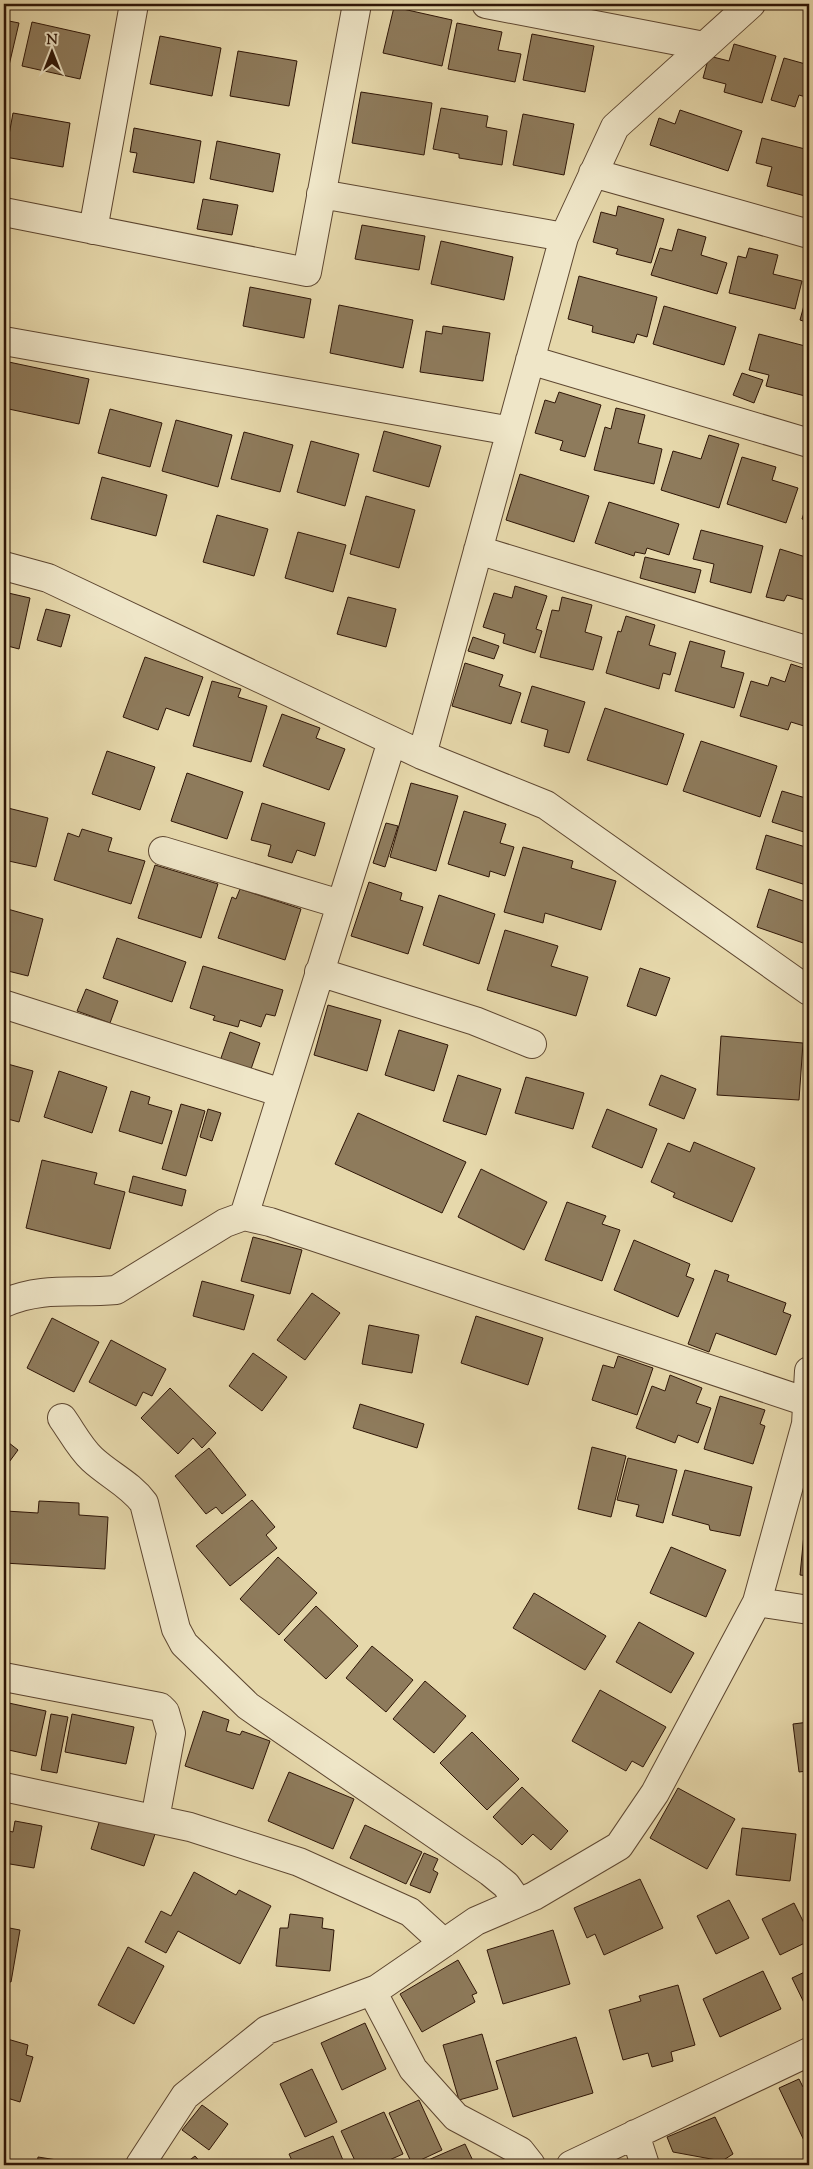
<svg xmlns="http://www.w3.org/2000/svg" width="813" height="2169" viewBox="0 0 813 2169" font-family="'Sorts Mill Goudy',serif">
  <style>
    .building { fill: #8e7b5c; stroke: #2f1607 }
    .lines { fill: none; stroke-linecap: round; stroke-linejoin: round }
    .minor-casing { stroke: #5d4630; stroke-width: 30 }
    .minor { stroke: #efe6c8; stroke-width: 28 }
  </style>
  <rect width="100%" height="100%" fill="#e6d8ab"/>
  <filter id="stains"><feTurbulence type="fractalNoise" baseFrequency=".004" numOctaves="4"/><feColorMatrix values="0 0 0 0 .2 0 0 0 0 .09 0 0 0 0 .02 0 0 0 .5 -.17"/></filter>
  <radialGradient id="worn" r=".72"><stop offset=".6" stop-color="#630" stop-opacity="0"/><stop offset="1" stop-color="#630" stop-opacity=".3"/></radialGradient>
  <path class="building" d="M 394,7 L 452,20 L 442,66 L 383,53 Z
    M 4,20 L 19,23 L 7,74 L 4,73 Z
    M 32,22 L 90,35 L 80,79 L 22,66 Z
    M 457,23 L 502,32 L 498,50 L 521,54 L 515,82 L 448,69 Z
    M 532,34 L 594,46 L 585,92 L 523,80 Z
    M 160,36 L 221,48 L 212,96 L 150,84 Z
    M 734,44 L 776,56 L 762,103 L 724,92 L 726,84 L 703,78 L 709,56 L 729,61 Z
    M 238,51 L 297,61 L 289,106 L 230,96 Z
    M 784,58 L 809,65 L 809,98 L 799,95 L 795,107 L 771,100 Z
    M 361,92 L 432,103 L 424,155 L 352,143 Z
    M 441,108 L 488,116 L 486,127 L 507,131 L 502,165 L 459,158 L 459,154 L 433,149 Z
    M 680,110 L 742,131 L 728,171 L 650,145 L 659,118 L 675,124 Z
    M 13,113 L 70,123 L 63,167 L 5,157 Z
    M 523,114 L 574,124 L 564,175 L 513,165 Z
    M 134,128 L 201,141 L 194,183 L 133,172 L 137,153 L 130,152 Z
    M 762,138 L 809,150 L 809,197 L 767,186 L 772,167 L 756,163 Z
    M 217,141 L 280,154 L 273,192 L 210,179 Z
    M 203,199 L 238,205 L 232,235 L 197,229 Z
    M 618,206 L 664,219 L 651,263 L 616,254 L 618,249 L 593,242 L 601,212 L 616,216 Z
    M 362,225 L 425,236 L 419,270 L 355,259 Z
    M 678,229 L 706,237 L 701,255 L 727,263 L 717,294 L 651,275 L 660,248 L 672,251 Z
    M 441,241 L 513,257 L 504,300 L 431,284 Z
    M 749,248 L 778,255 L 773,274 L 802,281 L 795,309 L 729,293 L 738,256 L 746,258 Z
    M 579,276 L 657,297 L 647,337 L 637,334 L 634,343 L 592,332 L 593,326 L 568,319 Z
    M 250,287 L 311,299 L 304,338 L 243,326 Z
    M 809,287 L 809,323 L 800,320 Z
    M 339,305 L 413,320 L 403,368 L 330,353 Z
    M 664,306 L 736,327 L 724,365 L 653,344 Z
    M 443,326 L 490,333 L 483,381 L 420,372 L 426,331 L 442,334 Z
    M 759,334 L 809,347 L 809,397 L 766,386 L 769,375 L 749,370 Z
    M 4,361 L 89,379 L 79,424 L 4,408 Z
    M 742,373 L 763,380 L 754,403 L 733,395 Z
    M 559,392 L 601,405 L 585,457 L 560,450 L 563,441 L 535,433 L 545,400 L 555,403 Z
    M 616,408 L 645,415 L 638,443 L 662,449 L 654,484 L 594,470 L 605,427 L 611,429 Z
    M 110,409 L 162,423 L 150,467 L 98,453 Z
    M 176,420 L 232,435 L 218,487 L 162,471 Z
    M 384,431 L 441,446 L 429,487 L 373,471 Z
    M 244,432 L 293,445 L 280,492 L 231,479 Z
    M 709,435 L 739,444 L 719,508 L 661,490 L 673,451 L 701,459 Z
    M 311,441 L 359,454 L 345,506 L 297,492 Z
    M 742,457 L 776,467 L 772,480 L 798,488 L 786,523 L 727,504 Z
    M 520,474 L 589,496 L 574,542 L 506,520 Z
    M 102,477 L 167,495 L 156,536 L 91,519 Z
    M 366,496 L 415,510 L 399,568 L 350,554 Z
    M 809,497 L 809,521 L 802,519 Z
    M 609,502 L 679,524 L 669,555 L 647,548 L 645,554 L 635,552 L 634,556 L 595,543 Z
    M 217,515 L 268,529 L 254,576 L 203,562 Z
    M 701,530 L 763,546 L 751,593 L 710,582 L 714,564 L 693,559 Z
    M 298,532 L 346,545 L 333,592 L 285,578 Z
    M 780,549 L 809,558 L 809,601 L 787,595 L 784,601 L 766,597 Z
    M 645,557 L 701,570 L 695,593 L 640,578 Z
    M 515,586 L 547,596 L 536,629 L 542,631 L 535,653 L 503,643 L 505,634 L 483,627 L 494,593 L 512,598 Z
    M 4,592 L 30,598 L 19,649 L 4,645 Z
    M 348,597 L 396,609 L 386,647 L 337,634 Z
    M 562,597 L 592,605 L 585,632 L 602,637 L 593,670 L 540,657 L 552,610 L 559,611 Z
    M 46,609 L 70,615 L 61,647 L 37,640 Z
    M 626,616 L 655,625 L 649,645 L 676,653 L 670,675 L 663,673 L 659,689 L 606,673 L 618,631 L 621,632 Z
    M 473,637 L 499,646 L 494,659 L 468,651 Z
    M 690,641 L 725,651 L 721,667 L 744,673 L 734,708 L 675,691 Z
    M 145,657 L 203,677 L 189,716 L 166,708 L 158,730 L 123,717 Z
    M 465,663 L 503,675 L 499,686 L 521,693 L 511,724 L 452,706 Z
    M 791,664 L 809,670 L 809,708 L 804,726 L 791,722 L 788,730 L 740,716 L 751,681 L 768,686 L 771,677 L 785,682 Z
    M 212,681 L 241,689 L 238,697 L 267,706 L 251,762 L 193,746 Z
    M 532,686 L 585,702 L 569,753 L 544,746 L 548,730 L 521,722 Z
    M 605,708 L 684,734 L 667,785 L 587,760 Z
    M 282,714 L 320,728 L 316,738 L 345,749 L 329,790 L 263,766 Z
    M 701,741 L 777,766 L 760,817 L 683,791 Z
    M 107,751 L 155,767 L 140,810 L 92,794 Z
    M 187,773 L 243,792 L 227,839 L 171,821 Z
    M 411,783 L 458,796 L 436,871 L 390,857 Z
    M 782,791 L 809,799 L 809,815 L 804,832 L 772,822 Z
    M 262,803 L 325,823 L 315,856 L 297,850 L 292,863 L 268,856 L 271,845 L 251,840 Z
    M 4,807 L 48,818 L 36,867 L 4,860 Z
    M 464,811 L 506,824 L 500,843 L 514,847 L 505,876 L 490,871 L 489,877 L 448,864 Z
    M 386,823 L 398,826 L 385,867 L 373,863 Z
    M 82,829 L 112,838 L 108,851 L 145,861 L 131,904 L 54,880 L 68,833 L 79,837 Z
    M 766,835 L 809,848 L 809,886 L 756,869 Z
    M 523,847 L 573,861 L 571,868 L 616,881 L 601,930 L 545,913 L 543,923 L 504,912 Z
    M 155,865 L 218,884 L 201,938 L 138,918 Z
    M 369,882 L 402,893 L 400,900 L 423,907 L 408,954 L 351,936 Z
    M 240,889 L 301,909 L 285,960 L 218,938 L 232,897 L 236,899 Z
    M 769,889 L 809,903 L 809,945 L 757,927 Z
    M 439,895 L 495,914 L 479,964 L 423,945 Z
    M 4,908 L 43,919 L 28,976 L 4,970 Z
    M 505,930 L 558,946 L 551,966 L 588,977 L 576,1016 L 487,990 Z
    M 117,938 L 186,962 L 172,1002 L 103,978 Z
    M 203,966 L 283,990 L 275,1016 L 266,1014 L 261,1027 L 240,1020 L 238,1027 L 213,1020 L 215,1016 L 190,1008 Z
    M 640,968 L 670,978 L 656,1016 L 627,1006 Z
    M 86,989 L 118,1001 L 110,1023 L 77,1011 Z
    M 328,1005 L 381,1020 L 367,1071 L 314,1055 Z
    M 399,1030 L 448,1045 L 434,1091 L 385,1075 Z
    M 230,1032 L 260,1043 L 250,1072 L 220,1061 Z
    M 721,1036 L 803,1043 L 799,1100 L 717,1095 Z
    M 4,1063 L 33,1071 L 19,1122 L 4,1118 Z
    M 59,1071 L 107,1087 L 92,1133 L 44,1117 Z
    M 458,1075 L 501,1089 L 486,1135 L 443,1121 Z
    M 661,1075 L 696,1089 L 684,1119 L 649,1105 Z
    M 526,1077 L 584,1093 L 573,1129 L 515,1113 Z
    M 131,1091 L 150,1097 L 148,1104 L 172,1111 L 162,1144 L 119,1131 Z
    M 181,1104 L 205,1111 L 186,1176 L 162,1169 Z
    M 208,1109 L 221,1113 L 212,1141 L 200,1137 Z
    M 607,1109 L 657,1129 L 642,1168 L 592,1147 Z
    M 358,1113 L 466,1162 L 442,1213 L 335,1164 Z
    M 694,1142 L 755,1168 L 732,1222 L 673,1197 L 675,1193 L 651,1182 L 668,1143 L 690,1152 Z
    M 42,1160 L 97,1173 L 94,1184 L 125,1192 L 110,1249 L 26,1228 Z
    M 481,1169 L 547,1202 L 524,1250 L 458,1217 Z
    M 133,1176 L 186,1190 L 182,1206 L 129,1192 Z
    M 567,1202 L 606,1216 L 602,1224 L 620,1230 L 602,1281 L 545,1260 Z
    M 253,1237 L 302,1250 L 290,1294 L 241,1281 Z
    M 634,1240 L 690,1264 L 686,1276 L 694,1279 L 678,1317 L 614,1290 Z
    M 715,1270 L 729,1275 L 727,1281 L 786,1303 L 783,1312 L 791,1315 L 776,1355 L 716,1333 L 709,1352 L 688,1344 Z
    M 202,1281 L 254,1295 L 244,1330 L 193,1316 Z
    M 312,1293 L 340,1313 L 305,1360 L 277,1340 Z
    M 476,1316 L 543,1338 L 528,1385 L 461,1363 Z
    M 52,1318 L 99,1342 L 74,1392 L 27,1368 Z
    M 369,1325 L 419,1335 L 412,1373 L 362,1364 Z
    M 111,1340 L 166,1369 L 152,1396 L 143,1392 L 136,1406 L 89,1382 Z
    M 253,1353 L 287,1377 L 262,1411 L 229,1386 Z
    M 618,1356 L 653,1368 L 637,1415 L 592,1400 L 603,1365 L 614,1368 Z
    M 670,1375 L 702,1388 L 696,1403 L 711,1408 L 698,1443 L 678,1435 L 675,1443 L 636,1428 L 652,1386 L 665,1391 Z
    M 170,1388 L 216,1433 L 202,1448 L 193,1438 L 178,1454 L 141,1418 Z
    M 720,1396 L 765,1410 L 760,1424 L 765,1426 L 753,1464 L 704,1449 Z
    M 360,1404 L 424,1424 L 417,1448 L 353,1428 Z
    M 4,1439 L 18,1450 L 4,1469 Z
    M 592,1447 L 626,1456 L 611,1517 L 578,1509 Z
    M 209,1448 L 246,1495 L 222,1514 L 216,1507 L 206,1514 L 175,1476 Z
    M 628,1458 L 677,1470 L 663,1523 L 636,1516 L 639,1505 L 617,1500 Z
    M 685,1470 L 752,1487 L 740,1536 L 710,1530 L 709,1525 L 672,1515 Z
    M 252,1500 L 275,1527 L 266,1535 L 277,1548 L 230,1586 L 196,1546 Z
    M 39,1501 L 79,1503 L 79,1515 L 108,1517 L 105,1569 L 4,1563 L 6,1511 L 38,1513 Z
    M 804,1534 L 809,1534 L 809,1576 L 800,1575 Z
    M 671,1547 L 726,1570 L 706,1617 L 650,1593 Z
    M 278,1557 L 317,1593 L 279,1635 L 240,1599 Z
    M 534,1593 L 606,1636 L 585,1670 L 513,1628 Z
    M 316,1606 L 358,1646 L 326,1679 L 284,1640 Z
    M 639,1622 L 694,1653 L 671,1693 L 616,1662 Z
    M 372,1646 L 413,1680 L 386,1712 L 346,1678 Z
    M 425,1681 L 466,1716 L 434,1753 L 393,1719 Z
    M 600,1690 L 666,1727 L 643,1767 L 632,1761 L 626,1771 L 572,1741 Z
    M 4,1702 L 46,1711 L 36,1756 L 4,1749 Z
    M 203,1711 L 229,1720 L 226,1731 L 240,1735 L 242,1731 L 270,1741 L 253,1789 L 185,1766 Z
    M 51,1714 L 68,1717 L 57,1773 L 41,1770 Z
    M 72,1714 L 134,1727 L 126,1764 L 65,1752 Z
    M 809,1722 L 809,1785 L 807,1771 L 799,1772 L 793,1724 Z
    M 472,1732 L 519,1779 L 487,1810 L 440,1763 Z
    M 289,1772 L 354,1799 L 333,1849 L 268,1821 Z
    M 522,1787 L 568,1831 L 551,1850 L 533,1834 L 522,1845 L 493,1817 Z
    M 678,1788 L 735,1819 L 707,1869 L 650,1838 Z
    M 101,1816 L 155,1834 L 144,1866 L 91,1849 Z
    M 15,1821 L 42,1826 L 34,1868 L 4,1863 L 4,1830 L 13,1832 Z
    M 365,1825 L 422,1852 L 406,1884 L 350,1858 Z
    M 742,1828 L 796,1834 L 790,1881 L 736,1875 Z
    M 424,1853 L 438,1859 L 433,1870 L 438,1873 L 430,1893 L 410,1885 Z
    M 194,1872 L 236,1895 L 239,1890 L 271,1906 L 240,1964 L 178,1931 L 166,1953 L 145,1942 L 161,1911 L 171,1916 Z
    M 640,1879 L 663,1928 L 604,1955 L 595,1934 L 587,1938 L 574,1908 Z
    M 729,1900 L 749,1938 L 716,1954 L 697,1916 Z
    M 794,1903 L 809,1933 L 809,1941 L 780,1955 L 762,1919 Z
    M 290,1914 L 323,1918 L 322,1928 L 334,1930 L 330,1971 L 276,1966 L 280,1928 L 288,1928 Z
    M 4,1927 L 20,1930 L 11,1982 L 4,1981 Z
    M 553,1930 L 570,1984 L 503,2004 L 487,1950 Z
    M 128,1947 L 164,1966 L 134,2024 L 98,2005 Z
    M 458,1960 L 477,1993 L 472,1995 L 475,2002 L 422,2032 L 400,1994 Z
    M 809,1970 L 809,2013 L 792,1978 Z
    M 763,1971 L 781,2009 L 720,2037 L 703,1999 Z
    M 678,1985 L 695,2045 L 671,2052 L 673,2061 L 652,2067 L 648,2053 L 623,2060 L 609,2010 L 641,2001 L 639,1996 Z
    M 365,2023 L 386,2069 L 342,2090 L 321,2043 Z
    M 482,2034 L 498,2089 L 459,2100 L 443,2045 Z
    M 576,2037 L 593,2093 L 513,2117 L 496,2061 Z
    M 4,2038 L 28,2045 L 26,2055 L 33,2057 L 20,2102 L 4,2097 Z
    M 312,2069 L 337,2122 L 305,2137 L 280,2084 Z
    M 799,2079 L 803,2087 L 809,2084 L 809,2151 L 779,2088 Z
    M 419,2100 L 442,2150 L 412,2164 L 389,2113 Z
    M 202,2105 L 228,2124 L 209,2150 L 182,2130 Z
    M 384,2112 L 403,2154 L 378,2165 L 357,2165 L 341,2131 Z
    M 715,2117 L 733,2154 L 722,2161 L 673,2152 L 667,2137 Z
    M 333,2136 L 345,2165 L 294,2165 L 289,2154 Z
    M 465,2144 L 475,2165 L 420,2165 L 419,2164 Z
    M 195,2156 L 203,2165 L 183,2165 Z
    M 38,2157 L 89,2165 L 37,2165 Z"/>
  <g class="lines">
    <defs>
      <path id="minor" d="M 486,4 L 704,46
        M 593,173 L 809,234
        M 321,194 L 564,237
        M 4,212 L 307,272 L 357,4
        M 93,230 L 134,4
        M 4,341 L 511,431
        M 530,360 L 809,443
        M 478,550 L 809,651
        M 4,566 L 48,578 L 422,755 L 546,805 L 809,991
        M 422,755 L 564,237 L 615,127 L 751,4
        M 163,851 L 340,904
        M 319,972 L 475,1021 L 532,1044
        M 6,1005 L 282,1093
        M 244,1216 L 392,741
        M 4,1303 C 44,1286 75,1294 116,1290 L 225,1223 L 244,1216 L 270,1222 L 807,1402
        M 809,1371 L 806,1424 L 757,1602 L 809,1610
        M 62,1418 C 72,1432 80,1448 92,1459 C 109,1475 130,1484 144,1503 L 176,1629 L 184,1644 L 248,1706 L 490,1872 L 506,1885 L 518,1902
        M 4,1677 L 160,1707 L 165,1712 L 171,1733 L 155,1819
        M 4,1787 L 190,1827 L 299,1862 L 410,1912 L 444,1943
        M 372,1991 L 413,2069 L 456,2117 L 520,2151 L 531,2165
        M 635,2134 L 645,2165
        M 140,2165 L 185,2096 L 267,2030 L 377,1989 L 476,1921 L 534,1896 L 619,1846 L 655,1793 L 757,1602
        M 571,2165 L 809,2052"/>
    </defs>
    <use href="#minor" class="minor-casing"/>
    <use href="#minor" class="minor"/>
  </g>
  <rect width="813" height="2169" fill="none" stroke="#e6d8ab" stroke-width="20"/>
  <rect x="5" y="5" width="803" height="2159" fill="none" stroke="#2f1607" stroke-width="2.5"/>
  <rect x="10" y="10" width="793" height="2149" fill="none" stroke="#2f1607"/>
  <g transform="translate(52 52)" stroke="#efe6c8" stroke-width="4" paint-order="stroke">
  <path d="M0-4L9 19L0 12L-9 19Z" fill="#2f1607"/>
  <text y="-8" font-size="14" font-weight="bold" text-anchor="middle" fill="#2f1607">N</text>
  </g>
  <rect width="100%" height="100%" filter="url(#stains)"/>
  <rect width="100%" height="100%" fill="url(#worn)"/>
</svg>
